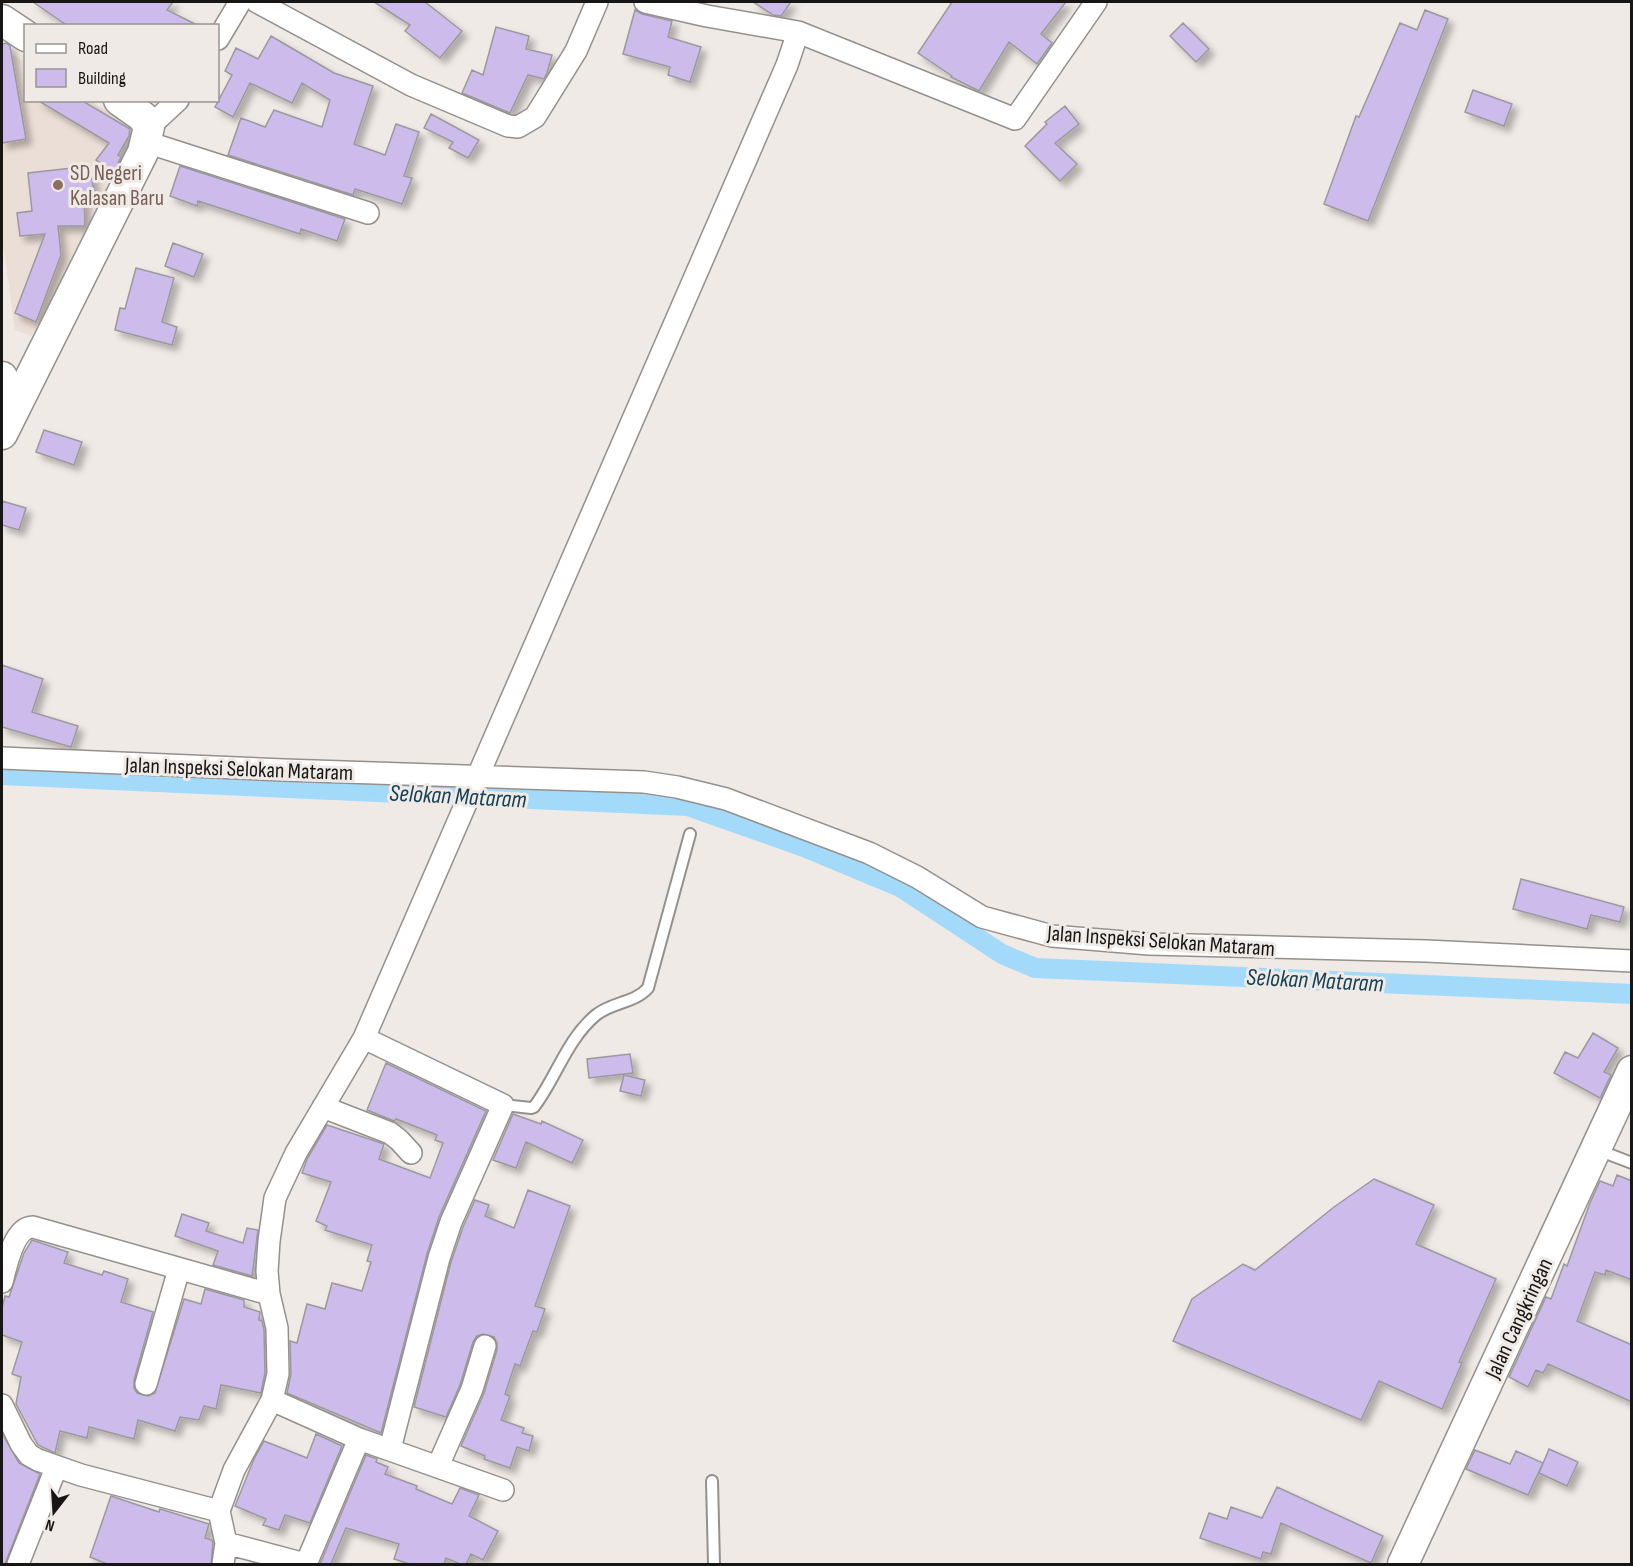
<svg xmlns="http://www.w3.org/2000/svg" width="1633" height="1566" viewBox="0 0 1633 1566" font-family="'Sofia Sans Condensed',sans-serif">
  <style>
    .built { fill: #ebded6 }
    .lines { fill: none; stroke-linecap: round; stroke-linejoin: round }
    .canal { stroke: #a3daf9; stroke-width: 20 }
    .building { fill: #cdbbec; stroke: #9a999e; stroke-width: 1.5; filter: url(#shadow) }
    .lane-casing { stroke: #95908c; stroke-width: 14 }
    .street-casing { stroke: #95908c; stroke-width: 24 }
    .secondary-casing { stroke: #95908c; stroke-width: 33 }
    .lane { stroke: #fff; stroke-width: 10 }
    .street { stroke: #fff; stroke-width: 21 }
    .secondary { stroke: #fff; stroke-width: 30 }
    .education-dot { fill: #8d6e63; stroke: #f0eae6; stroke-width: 2 }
    .labels { text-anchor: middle; stroke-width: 6; stroke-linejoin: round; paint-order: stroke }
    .education-label { font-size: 22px; fill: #785e54; stroke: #f0eae6; text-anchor: start }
    .street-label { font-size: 22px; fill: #181614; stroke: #f0eae6 }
    .water-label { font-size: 24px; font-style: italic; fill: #154157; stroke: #f0eae6 }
  </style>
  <defs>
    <filter id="shadow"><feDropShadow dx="5.5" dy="5.5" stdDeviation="3" flood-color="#0004"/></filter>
  </defs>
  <rect width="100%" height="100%" fill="#f0eae6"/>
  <path class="built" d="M 2,48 L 25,62 L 26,100 L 90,101 L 144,133 L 31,336 L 15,330 L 2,237 Z"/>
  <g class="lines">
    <path class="canal" d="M 2,775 L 688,806 L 804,847 L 900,887 L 1002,954 L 1035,968 L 1632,994"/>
  </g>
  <path class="building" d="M 33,2 L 173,2 L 167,10 L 199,26 L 68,26 Z
    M 374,2 L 425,2 L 462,31 L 440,58 L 405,31 L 410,25 Z
    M 753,2 L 791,2 L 781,16 L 773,15 Z
    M 952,2 L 1066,2 L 1041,34 L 1052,43 L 1037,64 L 1009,42 L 979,91 L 951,77 L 952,76 L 918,53 Z
    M 635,10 L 642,14 L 672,21 L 668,37 L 701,47 L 690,82 L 668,75 L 670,67 L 623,54 Z
    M 1425,10 L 1448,19 L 1368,221 L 1324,204 L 1356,116 L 1359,117 L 1400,23 L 1417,30 Z
    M 1183,23 L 1209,49 L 1196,62 L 1170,36 Z
    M 496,27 L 529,36 L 526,49 L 552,55 L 547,73 L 544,79 L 528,75 L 510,113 L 462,93 L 472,70 L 483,75 Z
    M 271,36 L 334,73 L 373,86 L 354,144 L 385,155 L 396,124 L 419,132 L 404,176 L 412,178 L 402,204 L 355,189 L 353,195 L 228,155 L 241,118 L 265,127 L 274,110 L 322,127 L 330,100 L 302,83 L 292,103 L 250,83 L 233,117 L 215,107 L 232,75 L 225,71 L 236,48 L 258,59 Z
    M 6,43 L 10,46 L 26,139 L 2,143 L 2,44 Z
    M 1473,90 L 1512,104 L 1504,126 L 1465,112 Z
    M 37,100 L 81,100 L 130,129 L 129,136 L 118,155 L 121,157 L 114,172 L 96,160 L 109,143 Z
    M 1065,106 L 1079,124 L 1055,143 L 1077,164 L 1060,181 L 1025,146 L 1047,124 L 1045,122 Z
    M 431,114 L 479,140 L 468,158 L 449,148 L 453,142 L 424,128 Z
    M 90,166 L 94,192 L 84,193 L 85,226 L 58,226 L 61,255 L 36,322 L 15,313 L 45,234 L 20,236 L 17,213 L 32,211 L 28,173 Z
    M 180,166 L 345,219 L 337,241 L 301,229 L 300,234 L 198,201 L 197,206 L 170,196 Z
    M 173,243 L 203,254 L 194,277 L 165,266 Z
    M 136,268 L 174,278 L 162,322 L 177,327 L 172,345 L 115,330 L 120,308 L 125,309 Z
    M 44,430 L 82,442 L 74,465 L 36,452 Z
    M 2,501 L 26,508 L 19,530 L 2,525 Z
    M 2,665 L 43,679 L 32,712 L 78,726 L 71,747 L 2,727 Z
    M 1521,879 L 1624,907 L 1620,922 L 1591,915 L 1587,929 L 1513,909 Z
    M 1593,1033 L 1618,1048 L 1604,1072 L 1611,1075 L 1600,1098 L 1554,1073 L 1565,1052 L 1578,1058 Z
    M 630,1054 L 633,1073 L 589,1078 L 587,1059 Z
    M 386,1063 L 486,1111 L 439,1217 L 427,1254 L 381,1433 L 287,1393 L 291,1374 L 290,1341 L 297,1343 L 307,1304 L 325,1309 L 332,1283 L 362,1291 L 371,1262 L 367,1261 L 372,1245 L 325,1230 L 327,1226 L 316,1221 L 331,1182 L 302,1173 L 307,1159 L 327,1125 L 384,1144 L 379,1159 L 430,1178 L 443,1143 L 435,1140 L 437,1135 L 396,1119 L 394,1121 L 367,1110 Z
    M 624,1075 L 645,1080 L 641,1096 L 620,1091 Z
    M 513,1114 L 541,1124 L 542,1121 L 583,1140 L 572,1163 L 526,1142 L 516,1168 L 493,1160 Z
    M 1617,1175 L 1632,1181 L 1632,1280 L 1606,1270 L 1605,1275 L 1595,1272 L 1577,1321 L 1632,1345 L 1632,1402 L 1548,1364 L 1543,1373 L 1536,1370 L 1528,1387 L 1509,1377 L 1546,1297 L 1551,1299 L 1564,1264 L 1567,1266 L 1590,1203 L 1600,1181 L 1613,1186 Z
    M 1374,1179 L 1434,1205 L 1416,1244 L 1496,1279 L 1459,1362 L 1462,1363 L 1442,1409 L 1379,1381 L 1361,1420 L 1173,1341 L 1192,1299 L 1243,1264 L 1255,1270 L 1334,1207 Z
    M 528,1190 L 570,1206 L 535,1306 L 545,1309 L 537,1332 L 533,1331 L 520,1366 L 515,1364 L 505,1394 L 510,1396 L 501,1420 L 524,1428 L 522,1433 L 533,1436 L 529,1451 L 517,1447 L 510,1468 L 484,1459 L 485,1456 L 461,1446 L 484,1393 L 497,1350 L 497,1343 L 494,1337 L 483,1334 L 477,1336 L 473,1342 L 460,1385 L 446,1417 L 414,1407 L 451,1262 L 463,1227 L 475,1200 L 489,1205 L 485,1216 L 514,1228 Z
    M 182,1214 L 209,1223 L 206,1231 L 243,1243 L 247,1228 L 258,1230 L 252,1276 L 213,1265 L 218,1251 L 175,1236 Z
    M 32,1240 L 68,1252 L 64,1263 L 102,1275 L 104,1271 L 128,1279 L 121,1302 L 153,1312 L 134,1380 L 134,1388 L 137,1393 L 148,1396 L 155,1393 L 184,1299 L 201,1304 L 205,1289 L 244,1300 L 244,1307 L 260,1312 L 259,1320 L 262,1321 L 264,1330 L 265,1373 L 261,1393 L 221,1385 L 216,1409 L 204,1406 L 199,1420 L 180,1417 L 175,1431 L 138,1420 L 134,1439 L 89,1427 L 87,1438 L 60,1431 L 55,1453 L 38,1445 L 16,1404 L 21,1377 L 12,1374 L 22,1342 L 2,1335 L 2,1308 L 5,1296 L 9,1297 L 24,1253 Z
    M 2,1433 L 19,1463 L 40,1474 L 5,1564 L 2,1564 Z
    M 316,1434 L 342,1446 L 310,1523 L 285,1515 L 279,1530 L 263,1525 L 266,1519 L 235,1506 L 254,1459 L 264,1441 L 307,1458 Z
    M 1549,1449 L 1578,1462 L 1567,1486 L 1539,1473 Z
    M 1475,1450 L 1510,1464 L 1516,1451 L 1543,1463 L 1528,1495 L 1466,1469 Z
    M 366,1455 L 377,1459 L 376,1462 L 388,1467 L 385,1474 L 417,1486 L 416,1489 L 452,1504 L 460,1488 L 479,1495 L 469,1516 L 498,1531 L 483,1560 L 471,1554 L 466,1564 L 460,1564 L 446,1558 L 444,1564 L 410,1564 L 394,1559 L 399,1544 L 346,1528 L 331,1564 L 320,1564 Z
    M 1277,1487 L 1383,1536 L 1371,1563 L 1281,1523 L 1271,1554 L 1263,1552 L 1261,1559 L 1200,1538 L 1209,1513 L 1227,1519 L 1231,1507 L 1262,1518 Z
    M 111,1496 L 159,1512 L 160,1509 L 209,1524 L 205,1538 L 212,1540 L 213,1543 L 211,1564 L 107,1564 L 90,1557 Z"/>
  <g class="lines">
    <defs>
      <path id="lane" d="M 503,1105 L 531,1108 L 534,1107 C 556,1078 567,1039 596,1015 C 612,1002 635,1003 648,988 L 690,834
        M 1598,1150 L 1632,1163
        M 712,1481 L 714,1564"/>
      <path id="street" d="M 257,2 L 411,85 L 508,126 L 518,127 L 535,117 L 576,51 L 597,2
        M 645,2 L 707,16 L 798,32 L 1015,119 L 1096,2
        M 218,39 L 240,2
        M 149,127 L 178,100
        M 146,142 L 368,213
        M 2,758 L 284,770 L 644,782 L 677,787 L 726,799 L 869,853 L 917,877 L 982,917 L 1052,936 L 1149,944 L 1426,951 L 1632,961
        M 364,1038 L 503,1105 L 451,1222 L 439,1258 L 390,1449
        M 323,1107 L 390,1133 L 399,1140 L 411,1153
        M 2,1282 C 6,1266 14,1227 33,1227 L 269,1294
        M 146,1384 L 179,1269
        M 272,1400 L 359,1439 L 503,1490
        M 2,1405 L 21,1444 L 29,1455 L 38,1460 L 81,1475 L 219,1511
        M 438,1466 L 472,1389 L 485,1346
        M 226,1543 L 305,1564
        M 18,1564 L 56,1468
        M 223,1564 L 226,1543 L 219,1511 L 234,1470 L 272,1400 L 278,1374 L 277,1328 L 269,1294 L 267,1271 L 269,1241 L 275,1198 L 296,1153 L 364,1038 L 787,65 L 798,32
        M 306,1564 L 359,1439"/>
      <path id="secondary" d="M 2,20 L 26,36
        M 2,377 L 8,421
        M 2,434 L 143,152 L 149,127 L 143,117 L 119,100
        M 1403,1564 L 1632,1071"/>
    </defs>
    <use href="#lane" class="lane-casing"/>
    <use href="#street" class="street-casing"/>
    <use href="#secondary" class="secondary-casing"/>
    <use href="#lane" class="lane"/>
    <use href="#street" class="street"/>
    <use href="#secondary" class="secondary"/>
  </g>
  <circle class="education-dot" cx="58" cy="185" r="6"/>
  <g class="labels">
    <g class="education-label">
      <text x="70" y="180">SD Negeri<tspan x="70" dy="25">Kalasan Baru</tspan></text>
    </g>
    <g class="street-label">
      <text transform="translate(239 768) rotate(2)" y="8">Jalan Inspeksi Selokan Mataram</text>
      <text transform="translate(1161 940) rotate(4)" y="8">Jalan Inspeksi Selokan Mataram</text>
      <text transform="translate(1518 1318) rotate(-65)" y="8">Jalan Cangkringan</text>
    </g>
    <g class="water-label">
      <text transform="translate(458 796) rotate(3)" y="8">Selokan Mataram</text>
      <text transform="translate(1315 980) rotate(3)" y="8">Selokan Mataram</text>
    </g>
  </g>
  <rect width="1633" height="1566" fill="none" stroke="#181614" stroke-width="6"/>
  <rect x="24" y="24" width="195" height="78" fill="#f0eae6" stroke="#9a9592" stroke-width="1.5"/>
  <rect x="36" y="44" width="30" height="9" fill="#ffffff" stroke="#9a9592" stroke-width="1.5"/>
  <text x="78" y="54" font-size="18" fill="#181614">Road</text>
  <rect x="36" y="69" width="30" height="18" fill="#cdbbec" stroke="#9a9592" stroke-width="1.5"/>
  <text x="78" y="84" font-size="18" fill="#181614">Building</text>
  <g transform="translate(54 1512) rotate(197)" stroke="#f0eae6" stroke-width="4.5" paint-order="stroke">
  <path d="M0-4.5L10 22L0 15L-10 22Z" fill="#181614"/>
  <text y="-9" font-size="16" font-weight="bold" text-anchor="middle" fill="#181614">N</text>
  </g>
</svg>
